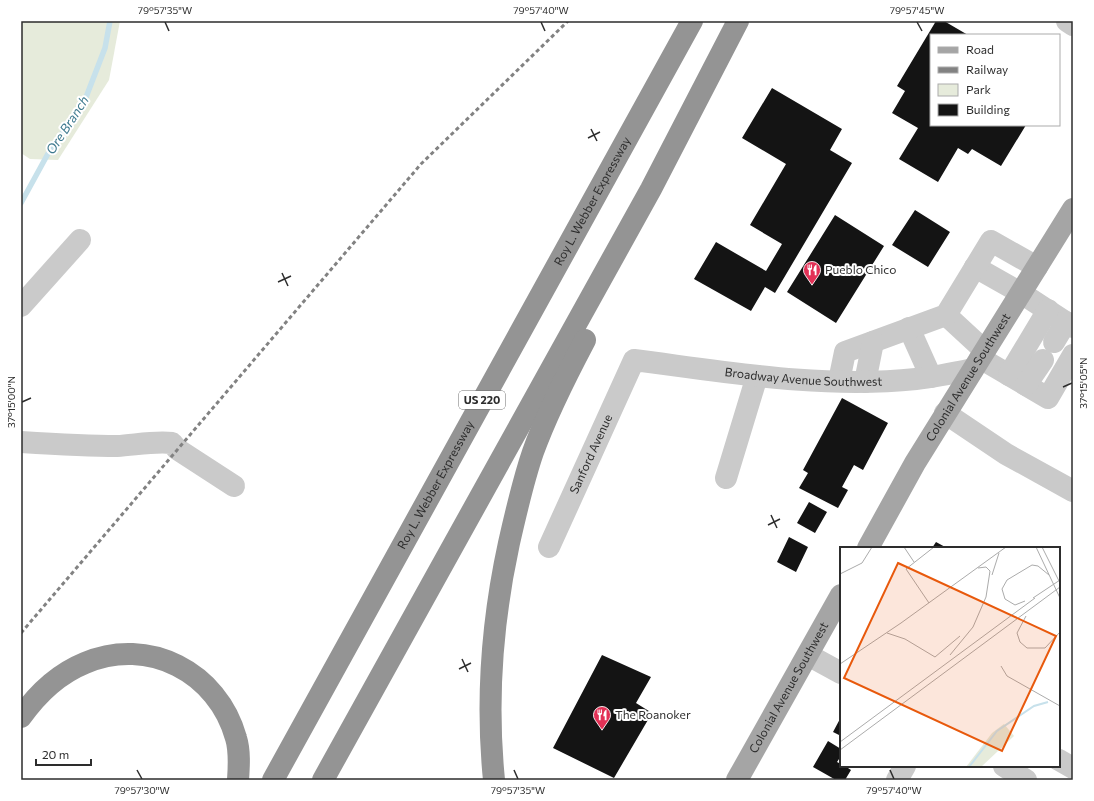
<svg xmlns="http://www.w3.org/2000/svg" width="1094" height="801" viewBox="0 0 1094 801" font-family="Commissioner,sans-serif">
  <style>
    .green { fill: #e6ebdb }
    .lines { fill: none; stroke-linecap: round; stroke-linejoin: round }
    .stream { stroke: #c7e1eb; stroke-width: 5.5 }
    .building { fill: #141414 }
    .minor { stroke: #cacaca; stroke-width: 22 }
    .major { stroke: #a5a5a5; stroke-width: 22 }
    .highway { stroke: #949494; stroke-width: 22 }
    .rail { stroke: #828282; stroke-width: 3; stroke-dasharray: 4 3; stroke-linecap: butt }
    .ticks { fill: none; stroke: #2d2d2d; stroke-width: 1.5 }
    .labels { text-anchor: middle; stroke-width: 4; stroke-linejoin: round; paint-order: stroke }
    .shield { fill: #fff; stroke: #6c6c6c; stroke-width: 1 }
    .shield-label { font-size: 11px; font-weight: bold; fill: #2d2d2d }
    .street-label { font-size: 12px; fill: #2d2d2d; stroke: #fff }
    .poi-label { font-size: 12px; fill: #2d2d2d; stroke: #fff; text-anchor: start }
    .water-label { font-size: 13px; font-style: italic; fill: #3d798e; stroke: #fff }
    .inset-river { fill: none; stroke: #c7e1eb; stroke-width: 2 }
    .inset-road { fill: none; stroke: #ababab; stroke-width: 1 }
    .view { fill: #e8590c; fill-opacity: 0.15; stroke: #e8590c; stroke-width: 2 }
    .inset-edge { fill: none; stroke: #2d2d2d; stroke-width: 2 }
    .neatline { fill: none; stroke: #2d2d2d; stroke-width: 1.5 }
    .ticks-label { font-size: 10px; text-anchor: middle; fill: #2d2d2d }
  </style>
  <rect width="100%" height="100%" fill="#fff"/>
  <path class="green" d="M 21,21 L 120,21 L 109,80 L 58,160 L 30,159 L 21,153 Z"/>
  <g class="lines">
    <path class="stream" d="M 21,203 L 50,150 L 83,105 L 105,48 L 110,21"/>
  </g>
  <path class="building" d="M 936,21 L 944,21 L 968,35 L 931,35 L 931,125 L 1026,125 L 1001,166 L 972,149 L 968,154 L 958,148 L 938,182 L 899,159 L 918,128 L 892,113 L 905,91 L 897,86 Z
    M 772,88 L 842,129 L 830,150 L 852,163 L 775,293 L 765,287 L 751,311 L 694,279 L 716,242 L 766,271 L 782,244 L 750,225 L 786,164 L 742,138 Z
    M 915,210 L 950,232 L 928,267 L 892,245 Z
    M 835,215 L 884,246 L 836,323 L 787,292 Z
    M 842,398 L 888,423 L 863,470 L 854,465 L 842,487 L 848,490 L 838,508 L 799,488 L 808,473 L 803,470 Z
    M 809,502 L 827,512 L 815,533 L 797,523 Z
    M 789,537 L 808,547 L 796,572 L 777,562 Z
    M 936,542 L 947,548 L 932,548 Z
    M 602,655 L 651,677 L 636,703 L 652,713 L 614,778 L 553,748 Z
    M 841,717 L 841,736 L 833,732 Z
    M 828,741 L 841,749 L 841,756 L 837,762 L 841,764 L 841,766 L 845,766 L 851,770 L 845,780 L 836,780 L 813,767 Z"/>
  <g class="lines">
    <g class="minor">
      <path d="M 1067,21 L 1073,25"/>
      <path d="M 975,267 L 1021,293 L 1073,327"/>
      <path d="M 21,306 L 80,240"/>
      <path d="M 946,315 L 985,351"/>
      <path d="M 909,328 L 931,377"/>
      <path d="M 1054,342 L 1066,322"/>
      <path d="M 980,358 L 1048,398 L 1073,355"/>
      <path d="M 1009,375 L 1048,310"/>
      <path d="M 839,381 L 845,352 L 946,315 L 991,241 L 1037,267"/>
      <path d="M 865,382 L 873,342"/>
      <path d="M 1026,385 L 1043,360"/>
      <path d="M 945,413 L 1006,454 L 1073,491"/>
      <path d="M 21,442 C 53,444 85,446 117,446 C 135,445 154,441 172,443 L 177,449 L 234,486"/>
      <path d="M 726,478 L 757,376"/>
      <path id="s1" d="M 549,547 L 634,360 C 727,372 822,389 916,379 C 935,377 954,373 973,369"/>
      <path d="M 808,655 L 841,673"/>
      <path d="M 1059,760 L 1073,768"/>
      <path d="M 1004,766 L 1026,780"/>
      <path d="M 897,780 L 905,766"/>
    </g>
    <g class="major">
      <path id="s2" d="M 868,548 L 915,463 L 1073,209"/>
      <path id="s3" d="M 737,780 L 841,595"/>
    </g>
    <g class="highway">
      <path d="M 21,717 C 38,693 58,674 85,663 C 148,636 218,672 236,738 C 240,751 239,766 238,780"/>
      <path id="s4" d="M 273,780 L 692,21"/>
      <path d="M 323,780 L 651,189 L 738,21"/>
      <path d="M 494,780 C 486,700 492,621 509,543 C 516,512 523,481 533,452 C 547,413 566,376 585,340"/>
    </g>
    <path class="rail" d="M 21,633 L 421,164 L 568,21"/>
  </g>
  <path class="ticks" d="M 165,22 L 169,31M 541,22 L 545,31M 917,22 L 922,31M 591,129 L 597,141M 588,138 L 600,132M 282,273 L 288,286M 278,282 L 291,276M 1063,387 L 1072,383M 22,402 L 31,398M 771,515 L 777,528M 768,525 L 780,519M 462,659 L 468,672M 459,669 L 471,663M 137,770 L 142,779M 514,770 L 518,779M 890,770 L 894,779"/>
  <defs>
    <symbol id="restaurant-pin" viewBox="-11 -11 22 30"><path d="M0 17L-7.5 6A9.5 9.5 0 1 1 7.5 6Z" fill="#e23156" stroke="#fff"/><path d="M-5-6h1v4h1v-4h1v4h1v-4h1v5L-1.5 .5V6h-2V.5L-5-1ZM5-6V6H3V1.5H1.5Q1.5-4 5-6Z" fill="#fff"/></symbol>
  </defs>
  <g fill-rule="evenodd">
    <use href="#restaurant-pin" x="802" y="260" width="20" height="27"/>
    <use href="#restaurant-pin" x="592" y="705" width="20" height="27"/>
  </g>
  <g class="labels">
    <rect class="shield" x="459" y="391" width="46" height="18" rx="3"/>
    <g class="shield-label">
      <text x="482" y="404">US 220</text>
    </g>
    <g class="street-label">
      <text dy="4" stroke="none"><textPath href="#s4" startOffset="661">Roy L. Webber Expressway</textPath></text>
      <text dy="4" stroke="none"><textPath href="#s1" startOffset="376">Broadway Avenue Southwest</textPath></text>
      <text dy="4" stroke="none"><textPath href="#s2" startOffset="198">Colonial Avenue Southwest</textPath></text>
      <text dy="4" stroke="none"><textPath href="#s1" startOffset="102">Sanford Avenue</textPath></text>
      <text dy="4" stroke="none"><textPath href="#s4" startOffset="337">Roy L. Webber Expressway</textPath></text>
      <text dy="4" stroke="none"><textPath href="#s3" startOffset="106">Colonial Avenue Southwest</textPath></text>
    </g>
    <g class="poi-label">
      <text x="825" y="274">Pueblo Chico</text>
      <text x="615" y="719">The Roanoker</text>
    </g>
    <g class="water-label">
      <text transform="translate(67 125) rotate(-57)" y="5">Ore Branch</text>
    </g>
  </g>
  <g transform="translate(840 547)">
    <rect width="220" height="220" fill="#fff"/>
    <path d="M 164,177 L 174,189 L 141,220 L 126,220 L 152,186 Z" fill="#e6ebdb"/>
    <path class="inset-river" d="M 129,220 L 157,184 L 194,159 L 208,155"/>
    <path class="inset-road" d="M 64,0 L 74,15M 196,0 L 220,51M 202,0 L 220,36M 0,27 L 22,16 L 32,0M 152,28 L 159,6M 193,51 L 220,33M 185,54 L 175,58 L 165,52 L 162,42 L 167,33 L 192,18 L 198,19 L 209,28M 89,56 L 66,22 L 94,0M 186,69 L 177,86 L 180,95 L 187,101 L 205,101 L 220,85M 47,86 L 65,92 L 95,110 L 120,89M 110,108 L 133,80 L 146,50 L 150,24 L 146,20 L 138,21M 0,117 L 61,76 L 166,0M 161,119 L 167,129 L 220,159M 0,195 L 195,51M 0,203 L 220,40"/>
    <path class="view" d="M 58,16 L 216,89 L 162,204 L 4,131 Z"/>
    <rect width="220" height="220" class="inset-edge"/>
  </g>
  <rect width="1094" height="801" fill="none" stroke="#ffffff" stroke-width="44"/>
  <rect x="930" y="34" width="130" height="92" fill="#ffffff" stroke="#ababab"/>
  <rect x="938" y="47" width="20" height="6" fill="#a5a5a5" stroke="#ababab"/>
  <text x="966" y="54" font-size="12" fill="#2d2d2d">Road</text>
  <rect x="938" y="67" width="20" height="6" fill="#828282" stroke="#ababab"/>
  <text x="966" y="74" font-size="12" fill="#2d2d2d">Railway</text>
  <rect x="938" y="84" width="20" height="12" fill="#e6ebdb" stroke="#ababab"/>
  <text x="966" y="94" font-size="12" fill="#2d2d2d">Park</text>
  <rect x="938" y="104" width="20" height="12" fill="#141414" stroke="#ababab"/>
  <text x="966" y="114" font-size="12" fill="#2d2d2d">Building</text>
  <path d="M36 759v6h55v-6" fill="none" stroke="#2d2d2d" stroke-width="2"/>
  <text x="42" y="759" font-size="12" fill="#2d2d2d" stroke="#ffffff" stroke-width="3" paint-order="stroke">20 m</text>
  <rect x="22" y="22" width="1050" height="757" class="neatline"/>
  <g class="ticks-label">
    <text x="165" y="14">79°57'35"W</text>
    <text x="541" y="14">79°57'40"W</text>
    <text x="917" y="14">79°57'45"W</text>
    <text transform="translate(1083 383) rotate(-90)" y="4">37°15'05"N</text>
    <text transform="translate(11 402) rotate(-90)" y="4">37°15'00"N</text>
    <text x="142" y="794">79°57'30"W</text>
    <text x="518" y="794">79°57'35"W</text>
    <text x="894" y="794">79°57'40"W</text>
  </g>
</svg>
